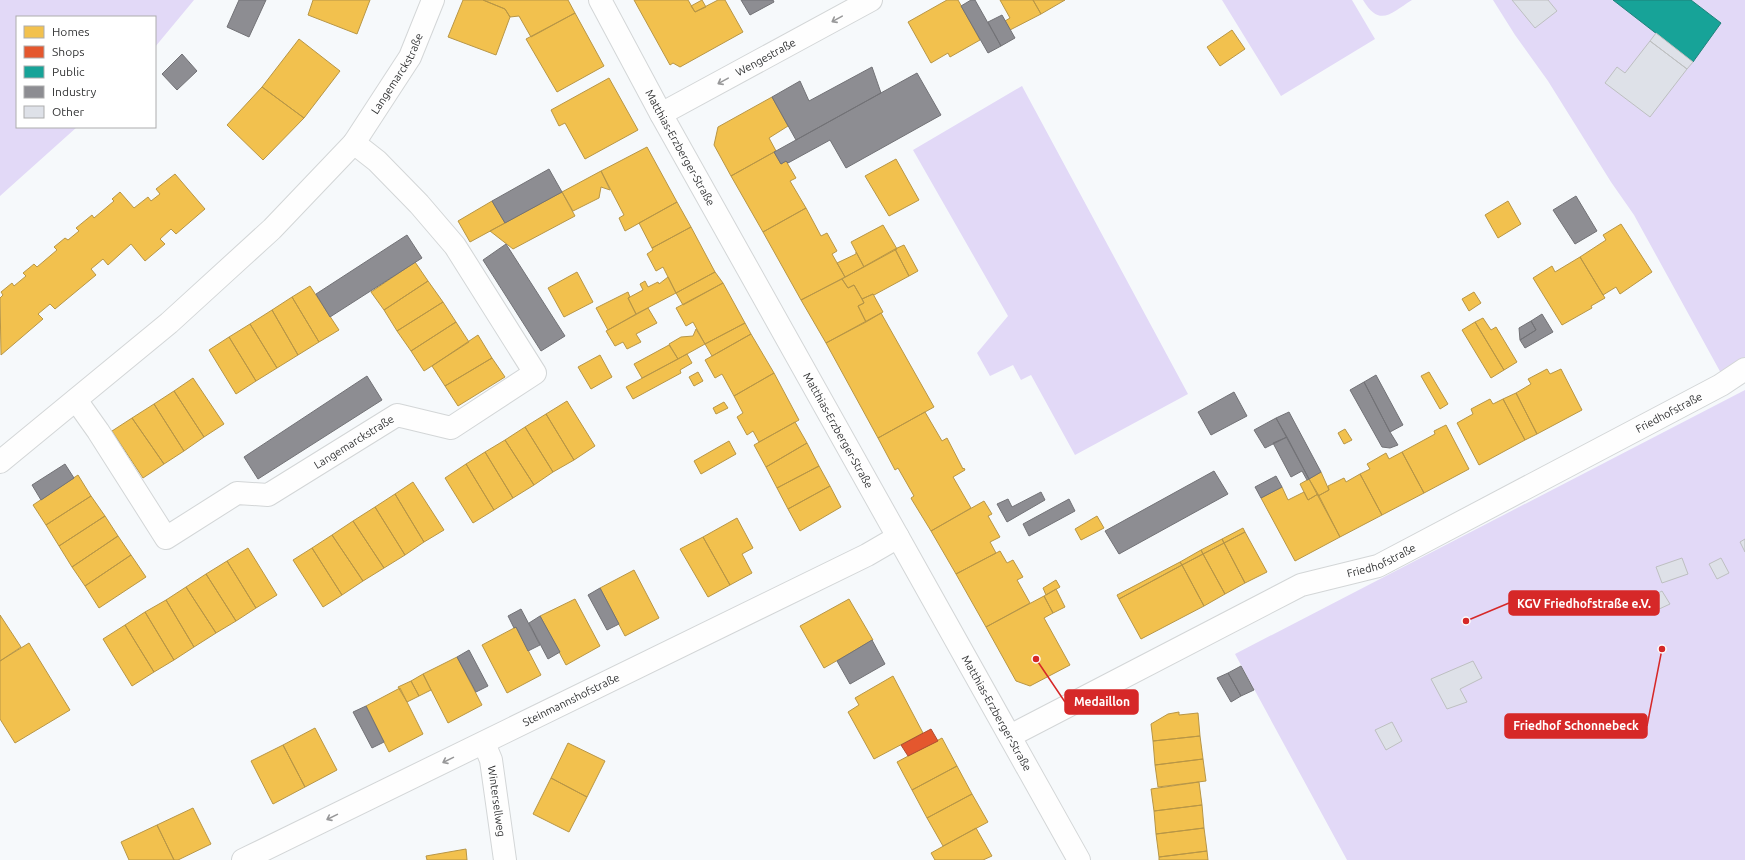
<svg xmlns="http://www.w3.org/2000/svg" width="1745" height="860" viewBox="0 0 1745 860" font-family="Ubuntu,sans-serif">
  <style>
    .green { fill: #e2d9f7 }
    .homes { fill: #f2c14e; stroke: #b89646 }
    .shops { fill: #e4572e; stroke: #af4c30 }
    .public { fill: #17a398; stroke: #1f817a }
    .industry { fill: #8d8d92; stroke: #727276 }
    .building { fill: #dee1e8; stroke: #bdbfc0 }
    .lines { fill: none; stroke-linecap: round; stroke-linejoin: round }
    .minor-casing { stroke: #d3d6d7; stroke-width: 24 }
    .tertiary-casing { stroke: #d3d6d7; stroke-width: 24 }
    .minor { stroke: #fefefe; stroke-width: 22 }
    .tertiary { stroke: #fefefe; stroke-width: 22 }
    .oneway { stroke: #989899 }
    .labels { text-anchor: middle; stroke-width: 4; stroke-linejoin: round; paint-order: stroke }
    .street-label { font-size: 11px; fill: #323334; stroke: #fff }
    .leader { fill: none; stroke: #d62828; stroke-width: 1.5 }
    .callout-dot { fill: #d62828; stroke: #fff; stroke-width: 1.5 }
    .callout { fill: #d62828; stroke: #d62828; stroke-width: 1.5 }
    .callout-label { font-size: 12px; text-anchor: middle; font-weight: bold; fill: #fff }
  </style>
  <rect width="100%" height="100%" fill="#f6f9fb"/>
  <path class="green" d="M 0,0 L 194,0 L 155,47 L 155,17 L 17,17 L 17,127 L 77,127 L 0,196 Z
    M 1222,0 L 1352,0 L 1375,39 L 1281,96 Z
    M 1363,0 L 1412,0 C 1391,13 1380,28 1363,0 Z
    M 1493,0 L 1745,0 L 1745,362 L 1722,375 L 1634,215 L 1611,182 L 1548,81 L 1515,35 Z
    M 1022,86 L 1188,394 L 1075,455 L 1031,375 L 1021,380 L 1013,365 L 990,376 L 977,353 L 1008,316 L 913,150 Z
    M 1745,390 L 1745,860 L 1347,860 L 1235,654 Z"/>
  <path class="homes" d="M 313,0 L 370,0 L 357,34 L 308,15 Z
    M 463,0 L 483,0 L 505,9 L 510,17 L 496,55 L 448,37 Z
    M 483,0 L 568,0 L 575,13 L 531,37 L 519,16 L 510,17 L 505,9 Z
    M 634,0 L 688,0 L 695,12 L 718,0 L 725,0 L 743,32 L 680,67 L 673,63 L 670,65 Z
    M 702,0 L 706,7 L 695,12 L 691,6 Z
    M 947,0 L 958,0 L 980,40 L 950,57 L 948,53 L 931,63 L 908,22 Z
    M 1000,0 L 1033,0 L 1041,14 L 1010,30 L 1005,21 L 1010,18 Z
    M 1033,0 L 1065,0 L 1041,14 Z
    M 575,13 L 604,66 L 557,92 L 526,39 Z
    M 1232,30 L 1245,49 L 1220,66 L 1207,47 Z
    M 299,39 L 340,71 L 304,118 L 262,87 Z
    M 609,78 L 638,130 L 585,159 L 565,123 L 559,126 L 551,110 Z
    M 262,87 L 304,118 L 263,160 L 227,125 Z
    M 772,97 L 788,126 L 769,138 L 776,151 L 731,176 L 714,145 L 718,127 Z
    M 647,147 L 677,202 L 625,231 L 619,218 L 624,215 L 601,171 Z
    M 774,152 L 781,164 L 786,161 L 796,178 L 790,181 L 806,208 L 763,232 L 731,176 Z
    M 896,159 L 919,200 L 889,216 L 865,176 Z
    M 601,171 L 610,190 L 601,187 L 599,198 L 573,211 L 562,192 Z
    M 175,174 L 205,209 L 176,234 L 171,229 L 160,239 L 165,244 L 145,261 L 131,244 L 108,265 L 103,259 L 91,269 L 96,275 L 55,309 L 50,304 L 38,314 L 43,319 L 1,355 L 0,298 L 3,295 L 1,292 L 12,283 L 14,286 L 26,276 L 23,273 L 34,264 L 37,267 L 57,250 L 54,247 L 65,238 L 68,240 L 79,231 L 76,228 L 92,215 L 94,218 L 114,201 L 112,199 L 120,192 L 134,208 L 148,197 L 151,201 L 160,194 L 156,189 Z
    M 562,192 L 575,216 L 513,249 L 490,231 Z
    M 492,201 L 505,223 L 470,242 L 458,221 Z
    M 1508,201 L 1521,224 L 1498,238 L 1485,215 Z
    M 677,202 L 691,227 L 652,248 L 639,223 Z
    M 806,208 L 821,236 L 827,233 L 837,251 L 832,254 L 845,277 L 801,300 L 763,232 Z
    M 1621,224 L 1652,272 L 1620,294 L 1616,287 L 1603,295 L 1580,257 L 1606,240 L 1603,235 Z
    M 883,225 L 897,249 L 864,267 L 851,242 Z
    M 691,227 L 715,272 L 676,293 L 663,267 L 656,271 L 647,254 L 653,250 L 652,248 Z
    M 904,245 L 918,271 L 909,276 L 895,249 Z
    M 895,249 L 909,276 L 874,295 L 873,294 L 862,299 L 854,285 L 848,288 L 842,279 Z
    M 856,252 L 864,267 L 845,277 L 837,263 L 856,254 Z
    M 1580,257 L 1605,298 L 1591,306 L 1592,308 L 1562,325 L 1533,278 L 1552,266 L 1555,272 Z
    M 415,262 L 428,281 L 384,310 L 371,292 Z
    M 577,272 L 593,302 L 564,317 L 548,288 Z
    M 715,272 L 723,283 L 683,305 L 676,293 Z
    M 668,277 L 676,293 L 636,314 L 628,298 L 643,290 L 640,284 L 645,281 L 648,287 L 658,282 L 659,284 Z
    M 842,279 L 848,288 L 854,285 L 862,299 L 864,303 L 858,306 L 866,322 L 826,343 L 801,300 Z
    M 428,281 L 443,302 L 397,331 L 384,310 Z
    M 723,283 L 745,323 L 705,344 L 693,322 L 686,326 L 676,308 Z
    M 310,286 L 339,330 L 319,342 L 292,297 Z
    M 628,292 L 630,297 L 628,298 L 636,314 L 608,330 L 596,308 Z
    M 1474,292 L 1481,303 L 1469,311 L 1462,299 Z
    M 873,294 L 883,312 L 866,322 L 858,306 L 864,303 L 862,299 Z
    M 292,297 L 319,342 L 298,355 L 272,310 Z
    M 443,302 L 456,322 L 411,351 L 397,331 Z
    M 648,308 L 657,323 L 636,334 L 641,342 L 627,349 L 623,342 L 615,346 L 606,331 Z
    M 272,310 L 298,355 L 277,368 L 250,324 Z
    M 881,313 L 934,407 L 878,438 L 826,343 Z
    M 1483,318 L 1491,330 L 1496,327 L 1517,362 L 1504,370 L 1475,322 Z
    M 456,322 L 469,342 L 424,371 L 411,351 Z
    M 1475,322 L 1504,370 L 1491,378 L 1462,330 Z
    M 745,323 L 751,334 L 712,356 L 705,344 Z
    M 250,324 L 277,368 L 256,381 L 229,337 Z
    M 696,329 L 705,344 L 678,359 L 669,344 L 681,337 L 693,336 Z
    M 751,334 L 774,373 L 734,396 L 722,374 L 715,378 L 705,360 Z
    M 478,335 L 492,358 L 445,386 L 432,366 Z
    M 229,337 L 256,381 L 236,394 L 209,350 Z
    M 669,345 L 678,359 L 642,378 L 634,364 Z
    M 687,354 L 692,363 L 680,370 L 681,373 L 633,399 L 626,387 Z
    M 600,355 L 612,377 L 591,389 L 578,367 Z
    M 492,358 L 505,377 L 458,406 L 445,386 Z
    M 1547,369 L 1550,374 L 1561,369 L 1582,410 L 1537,434 L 1516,393 L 1531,384 L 1528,379 Z
    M 698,372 L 703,381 L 694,386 L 689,377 Z
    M 1429,372 L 1448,404 L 1440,409 L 1421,376 Z
    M 774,373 L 799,420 L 759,442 L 753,431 L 747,435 L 737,417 L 743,413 L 734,396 Z
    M 193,378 L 224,424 L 204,437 L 174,391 Z
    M 174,391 L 204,437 L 184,451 L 154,404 Z
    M 1516,393 L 1537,434 L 1525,440 L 1503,399 Z
    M 1490,399 L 1493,404 L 1503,399 L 1525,440 L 1479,465 L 1457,423 L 1473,414 L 1471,409 Z
    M 567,401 L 595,446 L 574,460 L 546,414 Z
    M 724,402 L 728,408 L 716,414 L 713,408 Z
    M 154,404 L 184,451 L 164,464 L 132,418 Z
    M 925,412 L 942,441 L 947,438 L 963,469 L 964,468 L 965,470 L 953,477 L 971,508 L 931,531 L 912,500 L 911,498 L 914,496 L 898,468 L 895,470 L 894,468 L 878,438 Z
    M 546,414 L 574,460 L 553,472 L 525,427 Z
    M 132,418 L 164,464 L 143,478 L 112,431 Z
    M 795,422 L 807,443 L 766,467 L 754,445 Z
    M 1446,425 L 1469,469 L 1424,493 L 1402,452 L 1435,434 L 1434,431 Z
    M 525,427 L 553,472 L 534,485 L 505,440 Z
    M 1345,429 L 1352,440 L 1344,444 L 1338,433 Z
    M 505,440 L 534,485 L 513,498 L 485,452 Z
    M 729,441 L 736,454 L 701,474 L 694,461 Z
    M 807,443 L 819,466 L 777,488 L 766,467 Z
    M 485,452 L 513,498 L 494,510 L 466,464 Z
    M 1402,452 L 1424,493 L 1382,515 L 1360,474 L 1370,469 L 1367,464 L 1386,453 L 1389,459 Z
    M 466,464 L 494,510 L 473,523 L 445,478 Z
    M 819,466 L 830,486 L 788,509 L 777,488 Z
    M 1321,472 L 1329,490 L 1318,496 L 1309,479 Z
    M 1360,474 L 1382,515 L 1340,537 L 1318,496 L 1329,490 L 1328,486 L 1344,478 L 1346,482 Z
    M 78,475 L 91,496 L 46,525 L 33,505 Z
    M 1309,479 L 1318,494 L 1308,500 L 1300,484 Z
    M 413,482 L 444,530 L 424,542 L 395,494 Z
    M 830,486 L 841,507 L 800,531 L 788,509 Z
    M 1282,487 L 1288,500 L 1304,492 L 1308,500 L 1318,494 L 1340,537 L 1295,561 L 1261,498 Z
    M 395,494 L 424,542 L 405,555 L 375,507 Z
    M 91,496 L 105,516 L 59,546 L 46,525 Z
    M 984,501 L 992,514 L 988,516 L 1000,537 L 990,542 L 996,553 L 956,574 L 931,531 Z
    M 375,507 L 405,555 L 384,568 L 353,521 Z
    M 105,516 L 118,536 L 72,567 L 59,546 Z
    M 1097,516 L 1104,528 L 1081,540 L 1075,529 Z
    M 737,518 L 753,548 L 742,554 L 752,573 L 730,585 L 703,537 Z
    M 353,521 L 384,568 L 363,581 L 332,535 Z
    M 1243,528 L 1245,532 L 1224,543 L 1222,539 Z
    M 1245,532 L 1267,572 L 1245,583 L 1224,543 Z
    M 332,535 L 363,581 L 342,595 L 312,548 Z
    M 118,536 L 131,555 L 85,586 L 72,567 Z
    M 703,537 L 730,585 L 708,597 L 680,549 Z
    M 1222,539 L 1224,543 L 1203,554 L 1201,550 Z
    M 1224,543 L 1245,583 L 1225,594 L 1203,554 Z
    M 248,548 L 277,595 L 256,608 L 227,561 Z
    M 312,548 L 342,595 L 323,607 L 293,560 Z
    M 1201,550 L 1203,554 L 1182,565 L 1180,562 Z
    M 1000,551 L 1007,563 L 1013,560 L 1023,577 L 1017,580 L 1030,603 L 986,627 L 956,574 Z
    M 1203,554 L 1225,594 L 1204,606 L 1182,565 Z
    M 131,555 L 146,577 L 99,608 L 85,586 Z
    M 227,561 L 256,608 L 236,621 L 206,574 Z
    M 1180,562 L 1182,565 L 1119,599 L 1117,595 Z
    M 1182,565 L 1204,606 L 1141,639 L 1119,599 Z
    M 634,570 L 659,618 L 625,636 L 600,588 Z
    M 206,574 L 236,621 L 216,633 L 186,587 Z
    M 1056,580 L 1060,587 L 1046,595 L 1043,588 Z
    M 186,587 L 216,633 L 194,647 L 166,600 Z
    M 1056,589 L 1065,607 L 1053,613 L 1044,596 Z
    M 1044,596 L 1053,613 L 1044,618 L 1070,665 L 1030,686 L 1016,681 L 986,627 Z
    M 575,599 L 600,646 L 566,665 L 540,616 Z
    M 849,599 L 873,640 L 824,668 L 800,626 Z
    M 166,600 L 194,647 L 174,660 L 145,612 Z
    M 145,612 L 174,660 L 154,672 L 125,625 Z
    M 0,615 L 21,647 L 0,661 Z
    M 125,625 L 154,672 L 132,686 L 103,639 Z
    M 516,627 L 541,675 L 507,693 L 482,645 Z
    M 29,643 L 70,710 L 15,743 L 0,719 L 0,661 Z
    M 457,657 L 482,705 L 448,723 L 423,674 Z
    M 423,674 L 431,690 L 419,696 L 411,681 Z
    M 893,676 L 923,733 L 874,759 L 848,712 L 859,705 L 855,698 Z
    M 411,681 L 419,696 L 407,702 L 398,687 Z
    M 400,688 L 423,734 L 389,752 L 366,706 Z
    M 1179,712 L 1179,715 L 1198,713 L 1200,736 L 1153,741 L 1151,724 L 1168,714 Z
    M 315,728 L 337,770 L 305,787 L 283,745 Z
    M 1200,736 L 1203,759 L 1155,765 L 1153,741 Z
    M 942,738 L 957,766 L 912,790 L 897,762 Z
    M 568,743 L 605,761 L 587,797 L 551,778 Z
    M 283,745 L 305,787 L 273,804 L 251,761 Z
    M 1203,759 L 1206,781 L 1158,787 L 1155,765 Z
    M 957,766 L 972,794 L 927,818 L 912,790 Z
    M 551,778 L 587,797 L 569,832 L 533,814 Z
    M 1199,782 L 1202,805 L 1154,811 L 1151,789 Z
    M 972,794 L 988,822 L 943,846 L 927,818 Z
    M 1202,805 L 1204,828 L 1156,834 L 1154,811 Z
    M 193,808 L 211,844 L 178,860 L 174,860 L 157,825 Z
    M 157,825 L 174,860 L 129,860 L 121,842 Z
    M 976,828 L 992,856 L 983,860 L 935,860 L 931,853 Z
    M 1204,828 L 1207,851 L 1159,857 L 1156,834 Z
    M 466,849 L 467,860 L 427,860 L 426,856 Z
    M 1207,851 L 1208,860 L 1159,860 L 1159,857 Z"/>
  <path class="shops" d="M 931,729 L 938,741 L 908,756 L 901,745 Z"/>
  <path class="public" d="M 1613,0 L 1691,0 L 1721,23 L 1693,62 Z"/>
  <path class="industry" d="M 239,0 L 266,0 L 249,37 L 227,27 Z
    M 741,0 L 773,0 L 774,2 L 750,15 Z
    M 971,0 L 975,0 L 1001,46 L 988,53 L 961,6 Z
    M 1002,15 L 1015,38 L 1001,46 L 988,22 Z
    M 182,54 L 197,71 L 177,90 L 162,74 Z
    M 872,67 L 881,93 L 796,140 L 772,97 L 800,81 L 809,101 Z
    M 917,73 L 941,115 L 846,168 L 830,140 L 788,163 L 786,161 L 781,164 L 774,152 L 776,151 Z
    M 549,169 L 562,192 L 505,223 L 492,201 Z
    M 1576,196 L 1597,231 L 1575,244 L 1553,210 Z
    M 407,235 L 422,258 L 330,317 L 316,294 Z
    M 506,244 L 565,336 L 541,351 L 483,260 Z
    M 1542,314 L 1553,332 L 1525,348 L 1520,340 L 1536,330 L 1531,321 Z
    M 1531,321 L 1536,330 L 1520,340 L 1519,328 Z
    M 1376,375 L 1403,425 L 1390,432 L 1364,382 Z
    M 367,376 L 382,400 L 258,479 L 244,457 Z
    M 1364,382 L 1390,432 L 1398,445 L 1390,448 L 1382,447 L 1350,390 Z
    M 1234,392 L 1247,416 L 1211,435 L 1198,412 Z
    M 1289,412 L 1321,472 L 1309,479 L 1276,418 Z
    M 1276,418 L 1287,437 L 1265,448 L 1254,430 Z
    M 1287,437 L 1309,479 L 1307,480 L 1302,471 L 1291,477 L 1273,443 Z
    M 65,464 L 74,478 L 41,500 L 32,485 Z
    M 1214,471 L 1228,494 L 1119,554 L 1105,531 Z
    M 1276,476 L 1282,487 L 1261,498 L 1255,487 Z
    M 1041,492 L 1045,500 L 1007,522 L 997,504 L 1008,499 L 1012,507 Z
    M 1069,499 L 1075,511 L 1029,536 L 1023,524 Z
    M 600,588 L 619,624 L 607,630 L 588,595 Z
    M 521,609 L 540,645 L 528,651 L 516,627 L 514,628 L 508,616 Z
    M 540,616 L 560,652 L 548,659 L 529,623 Z
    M 872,640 L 885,664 L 850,684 L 837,661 Z
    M 469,650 L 488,686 L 476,692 L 457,657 Z
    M 1241,666 L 1254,690 L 1241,696 L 1228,673 Z
    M 1228,673 L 1241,696 L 1231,702 L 1217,678 Z
    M 366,706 L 384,742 L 372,748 L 353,712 Z"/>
  <path class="building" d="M 1512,0 L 1548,0 L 1557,11 L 1535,28 Z
    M 1656,33 L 1693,62 L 1687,69 L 1650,41 Z
    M 1650,41 L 1687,69 L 1650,117 L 1605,83 L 1617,67 L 1625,73 Z
    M 1745,539 L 1745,552 L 1740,542 Z
    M 1682,558 L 1688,574 L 1662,583 L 1656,567 Z
    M 1721,558 L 1729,573 L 1717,579 L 1709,564 Z
    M 1662,591 L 1670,604 L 1657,610 L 1655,606 L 1648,610 L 1643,601 Z
    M 1473,661 L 1482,678 L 1460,689 L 1467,702 L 1447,709 L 1431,679 Z
    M 1392,722 L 1402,741 L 1386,750 L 1375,730 Z"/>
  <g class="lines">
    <defs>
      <g id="minor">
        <path id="s1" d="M 661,114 L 871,0"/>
        <path id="s2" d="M 76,400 L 98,431 L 166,538 L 237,493 L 268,495 L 397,415 L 451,428 L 535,373 L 455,246 L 419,204 L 377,161 L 354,143"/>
        <path id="s3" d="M 1010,736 L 1301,585 L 1378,566 L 1721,385 L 1745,369"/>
        <path id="s4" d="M 484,743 L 491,760 L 505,860"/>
        <path id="s5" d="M 243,860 L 867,555 L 898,537"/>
      </g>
      <g id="tertiary">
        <path id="s6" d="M 600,0 L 661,114 L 1079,860"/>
        <path id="s7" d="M 0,462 L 169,323 L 272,229 L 354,143 L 410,57 L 433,0"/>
      </g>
    </defs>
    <use href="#minor" class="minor-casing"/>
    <use href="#tertiary" class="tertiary-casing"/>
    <use href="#minor" class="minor"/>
    <use href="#tertiary" class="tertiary"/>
  </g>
  <defs><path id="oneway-shaft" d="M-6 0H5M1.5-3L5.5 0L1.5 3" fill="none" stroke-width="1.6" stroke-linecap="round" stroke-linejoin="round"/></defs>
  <g class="oneway">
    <use href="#oneway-shaft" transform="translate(837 19) rotate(151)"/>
    <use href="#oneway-shaft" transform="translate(723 81) rotate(151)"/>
    <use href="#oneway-shaft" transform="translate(448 760) rotate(154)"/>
    <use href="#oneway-shaft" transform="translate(332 817) rotate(154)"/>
  </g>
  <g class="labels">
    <g class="street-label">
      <text dy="4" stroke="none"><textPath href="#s1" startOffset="119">Wengestraße</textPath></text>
      <text dy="4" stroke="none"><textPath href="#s7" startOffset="559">Langemarckstraße</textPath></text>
      <text dy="4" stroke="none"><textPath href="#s6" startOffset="168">Matthias-Erzberger-Straße</textPath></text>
      <text dy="4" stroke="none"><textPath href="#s3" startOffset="736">Friedhofstraße</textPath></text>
      <text dy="4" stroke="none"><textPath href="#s6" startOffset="492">Matthias-Erzberger-Straße</textPath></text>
      <text dy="4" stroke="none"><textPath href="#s2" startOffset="381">Langemarckstraße</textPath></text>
      <text dy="4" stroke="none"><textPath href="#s3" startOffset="412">Friedhofstraße</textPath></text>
      <text dy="4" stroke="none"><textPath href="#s5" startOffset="365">Steinmannshofstraße</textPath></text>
      <text dy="4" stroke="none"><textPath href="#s6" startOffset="816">Matthias-Erzberger-Straße</textPath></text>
      <text dy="4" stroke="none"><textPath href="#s4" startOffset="60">Wintersellweg</textPath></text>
    </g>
  </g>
  <path class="leader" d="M1466 621L1509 603M1036 659L1065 702M1662 649L1647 726"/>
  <g class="callout-dot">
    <circle cx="1466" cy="621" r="4"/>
    <circle cx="1036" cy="659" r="4"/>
    <circle cx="1662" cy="649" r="4"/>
  </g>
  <g class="callout">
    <rect x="1509" y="591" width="150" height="24" rx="4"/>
    <rect x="1065" y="690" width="73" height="24" rx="4"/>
    <rect x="1505" y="714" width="142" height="24" rx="4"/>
  </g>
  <g class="callout-label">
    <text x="1584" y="608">KGV Friedhofstraße e.V.</text>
    <text x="1102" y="706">Medaillon</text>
    <text x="1576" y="730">Friedhof Schonnebeck</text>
  </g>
  <rect x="16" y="16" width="140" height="112" fill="#ffffff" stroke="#adadae"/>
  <rect x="24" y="26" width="20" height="12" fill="#f2c14e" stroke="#adadae"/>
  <text x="52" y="36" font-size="12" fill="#323334">Homes</text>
  <rect x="24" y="46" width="20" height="12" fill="#e4572e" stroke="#adadae"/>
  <text x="52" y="56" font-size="12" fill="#323334">Shops</text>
  <rect x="24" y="66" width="20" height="12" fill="#17a398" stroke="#adadae"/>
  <text x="52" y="76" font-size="12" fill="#323334">Public</text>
  <rect x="24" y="86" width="20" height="12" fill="#8d8d92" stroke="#adadae"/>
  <text x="52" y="96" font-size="12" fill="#323334">Industry</text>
  <rect x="24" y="106" width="20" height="12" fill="#dee1e8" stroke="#adadae"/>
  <text x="52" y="116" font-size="12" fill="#323334">Other</text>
</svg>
